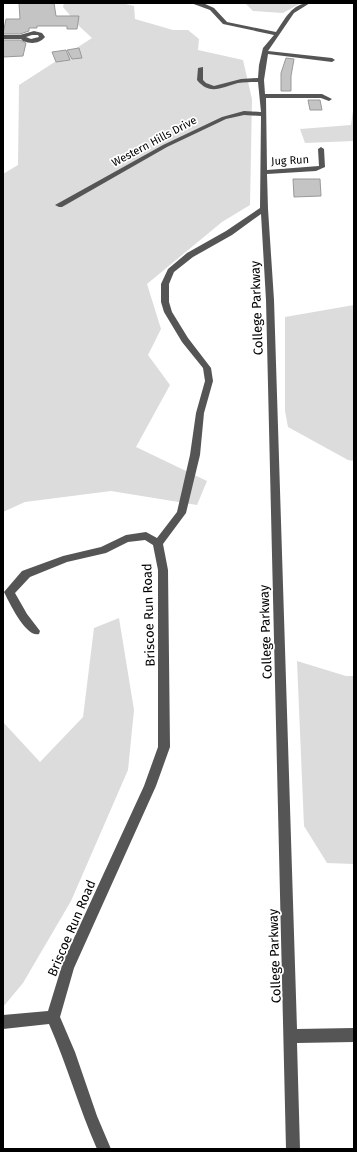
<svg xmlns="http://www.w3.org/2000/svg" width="357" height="1152" viewBox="0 0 357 1152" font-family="'Fira Sans',sans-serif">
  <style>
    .green { fill: #dcdcdc }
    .building { fill: #c4c4c4; stroke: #999 }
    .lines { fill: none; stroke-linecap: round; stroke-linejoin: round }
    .minor { fill: #555; fill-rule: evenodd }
    .labels { text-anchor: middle; stroke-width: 3.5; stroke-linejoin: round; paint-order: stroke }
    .far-street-label { font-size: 11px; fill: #000; stroke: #fff }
    .street-label { font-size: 13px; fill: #000; stroke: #fff }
  </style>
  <rect width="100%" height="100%" fill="#fff"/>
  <path class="green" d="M 64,3 L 121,3 L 134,6 L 135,19 L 173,30 L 188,30 L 199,39 L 198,50 L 243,60 L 252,99 L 250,205 L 222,222 L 147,284 L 161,329 L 148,355 L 170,385 L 136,447 L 207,481 L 197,505 L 111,491 L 25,502 L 3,512 L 3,174 L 18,165 L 19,85 L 92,38 L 79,26 L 63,7 Z
    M 245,3 L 301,3 L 283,13 L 253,11 Z
    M 354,103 L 354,141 L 305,143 L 300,129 L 351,125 Z
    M 354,305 L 354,461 L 348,460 L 288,427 L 285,411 L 285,317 Z
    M 119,618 L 134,710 L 128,770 L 71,901 L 23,983 L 3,1007 L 3,722 L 40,762 L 83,717 L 94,628 Z
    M 297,661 L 346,676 L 354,676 L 354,864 L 327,863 L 304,826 Z"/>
  <path class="building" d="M 19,3 L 54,3 L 56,16 L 79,16 L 77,29 L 67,29 L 67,26 L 37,26 L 37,28 L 29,28 L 29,31 L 20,34 L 3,34 L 6,19 L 20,19 Z
    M 3,40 L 20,40 L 26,43 L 23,56 L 3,57 Z
    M 79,48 L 82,58 L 72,59 L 67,50 Z
    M 66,50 L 70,60 L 56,62 L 52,52 Z
    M 286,58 L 294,59 L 291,76 L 291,91 L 281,91 L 281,73 Z
    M 308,100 L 320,100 L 322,110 L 310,110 Z
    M 293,179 L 320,179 L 321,196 L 294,197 Z"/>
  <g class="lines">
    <path class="minor" d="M 191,3 L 203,3 L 214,8 L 227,22 L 276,32 C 285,19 292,3 310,3 L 294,13 L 268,51 L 332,58 L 335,60 L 332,62 L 268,54 L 264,80 L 265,94 L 322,94 L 332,99 L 329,101 L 321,98 L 266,98 L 267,170 L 319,166 L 318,149 L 321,147 L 324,149 L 325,167 L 316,171 L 267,174 L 268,209 L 274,300 L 297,1029 L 354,1028 L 354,1042 L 297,1043 L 300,1149 L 286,1149 L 266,300 L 261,214 L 232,235 L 193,257 L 174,272 L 169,284 L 169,302 L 172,312 L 188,338 L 211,368 L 213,381 L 204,413 L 200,455 L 186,513 L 163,544 L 168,570 L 170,747 L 156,786 L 74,968 L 60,1017 L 75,1052 L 97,1116 L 111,1149 L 97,1149 C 79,1108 67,1065 49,1024 L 3,1029 L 3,1015 L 48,1011 L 63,962 L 144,786 L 158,747 L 158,570 L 153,545 L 145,540 L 128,542 L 106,553 L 67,562 L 30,577 L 15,593 L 27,614 L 40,631 L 39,634 C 26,638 9,602 4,592 L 22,571 L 63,556 L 101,547 L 126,535 L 146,532 L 157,538 L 177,512 L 190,455 L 196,413 L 205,381 L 203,368 L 182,342 L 164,312 L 161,302 L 161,284 L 168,269 L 187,253 L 226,231 L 260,208 L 261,116 L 244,115 L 226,119 L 167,147 L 62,207 L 59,207 L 55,205 L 163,145 L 222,117 L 244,111 L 261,112 L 258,82 C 252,82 245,82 238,83 C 222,87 210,96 197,80 L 198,68 L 203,67 L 203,80 L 206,83 L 214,86 L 241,79 L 258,78 L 259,65 L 263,48 L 274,35 L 223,24 L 210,10 Z
      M 34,31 L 42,33 L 45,37 C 39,44 31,44 23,41 L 21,39 L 3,39 L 3,35 L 20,35 ZM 32,35 L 38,35 L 39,37 L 31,39 L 26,37 Z"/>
  </g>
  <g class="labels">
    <g class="far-street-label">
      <text transform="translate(154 141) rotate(-28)" y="4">Western Hills Drive</text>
      <text transform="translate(290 160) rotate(-3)" y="4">Jug Run</text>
    </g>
    <g class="street-label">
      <text transform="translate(256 308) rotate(-92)" y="5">College Parkway</text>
      <text transform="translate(148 615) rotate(-92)" y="5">Briscoe Run Road</text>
      <text transform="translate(265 632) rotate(-92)" y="5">College Parkway</text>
      <text transform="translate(71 928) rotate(-67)" y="5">Briscoe Run Road</text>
      <text transform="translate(274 956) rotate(-92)" y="5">College Parkway</text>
    </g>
  </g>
  <rect width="357" height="1152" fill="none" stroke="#000000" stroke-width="8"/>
</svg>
